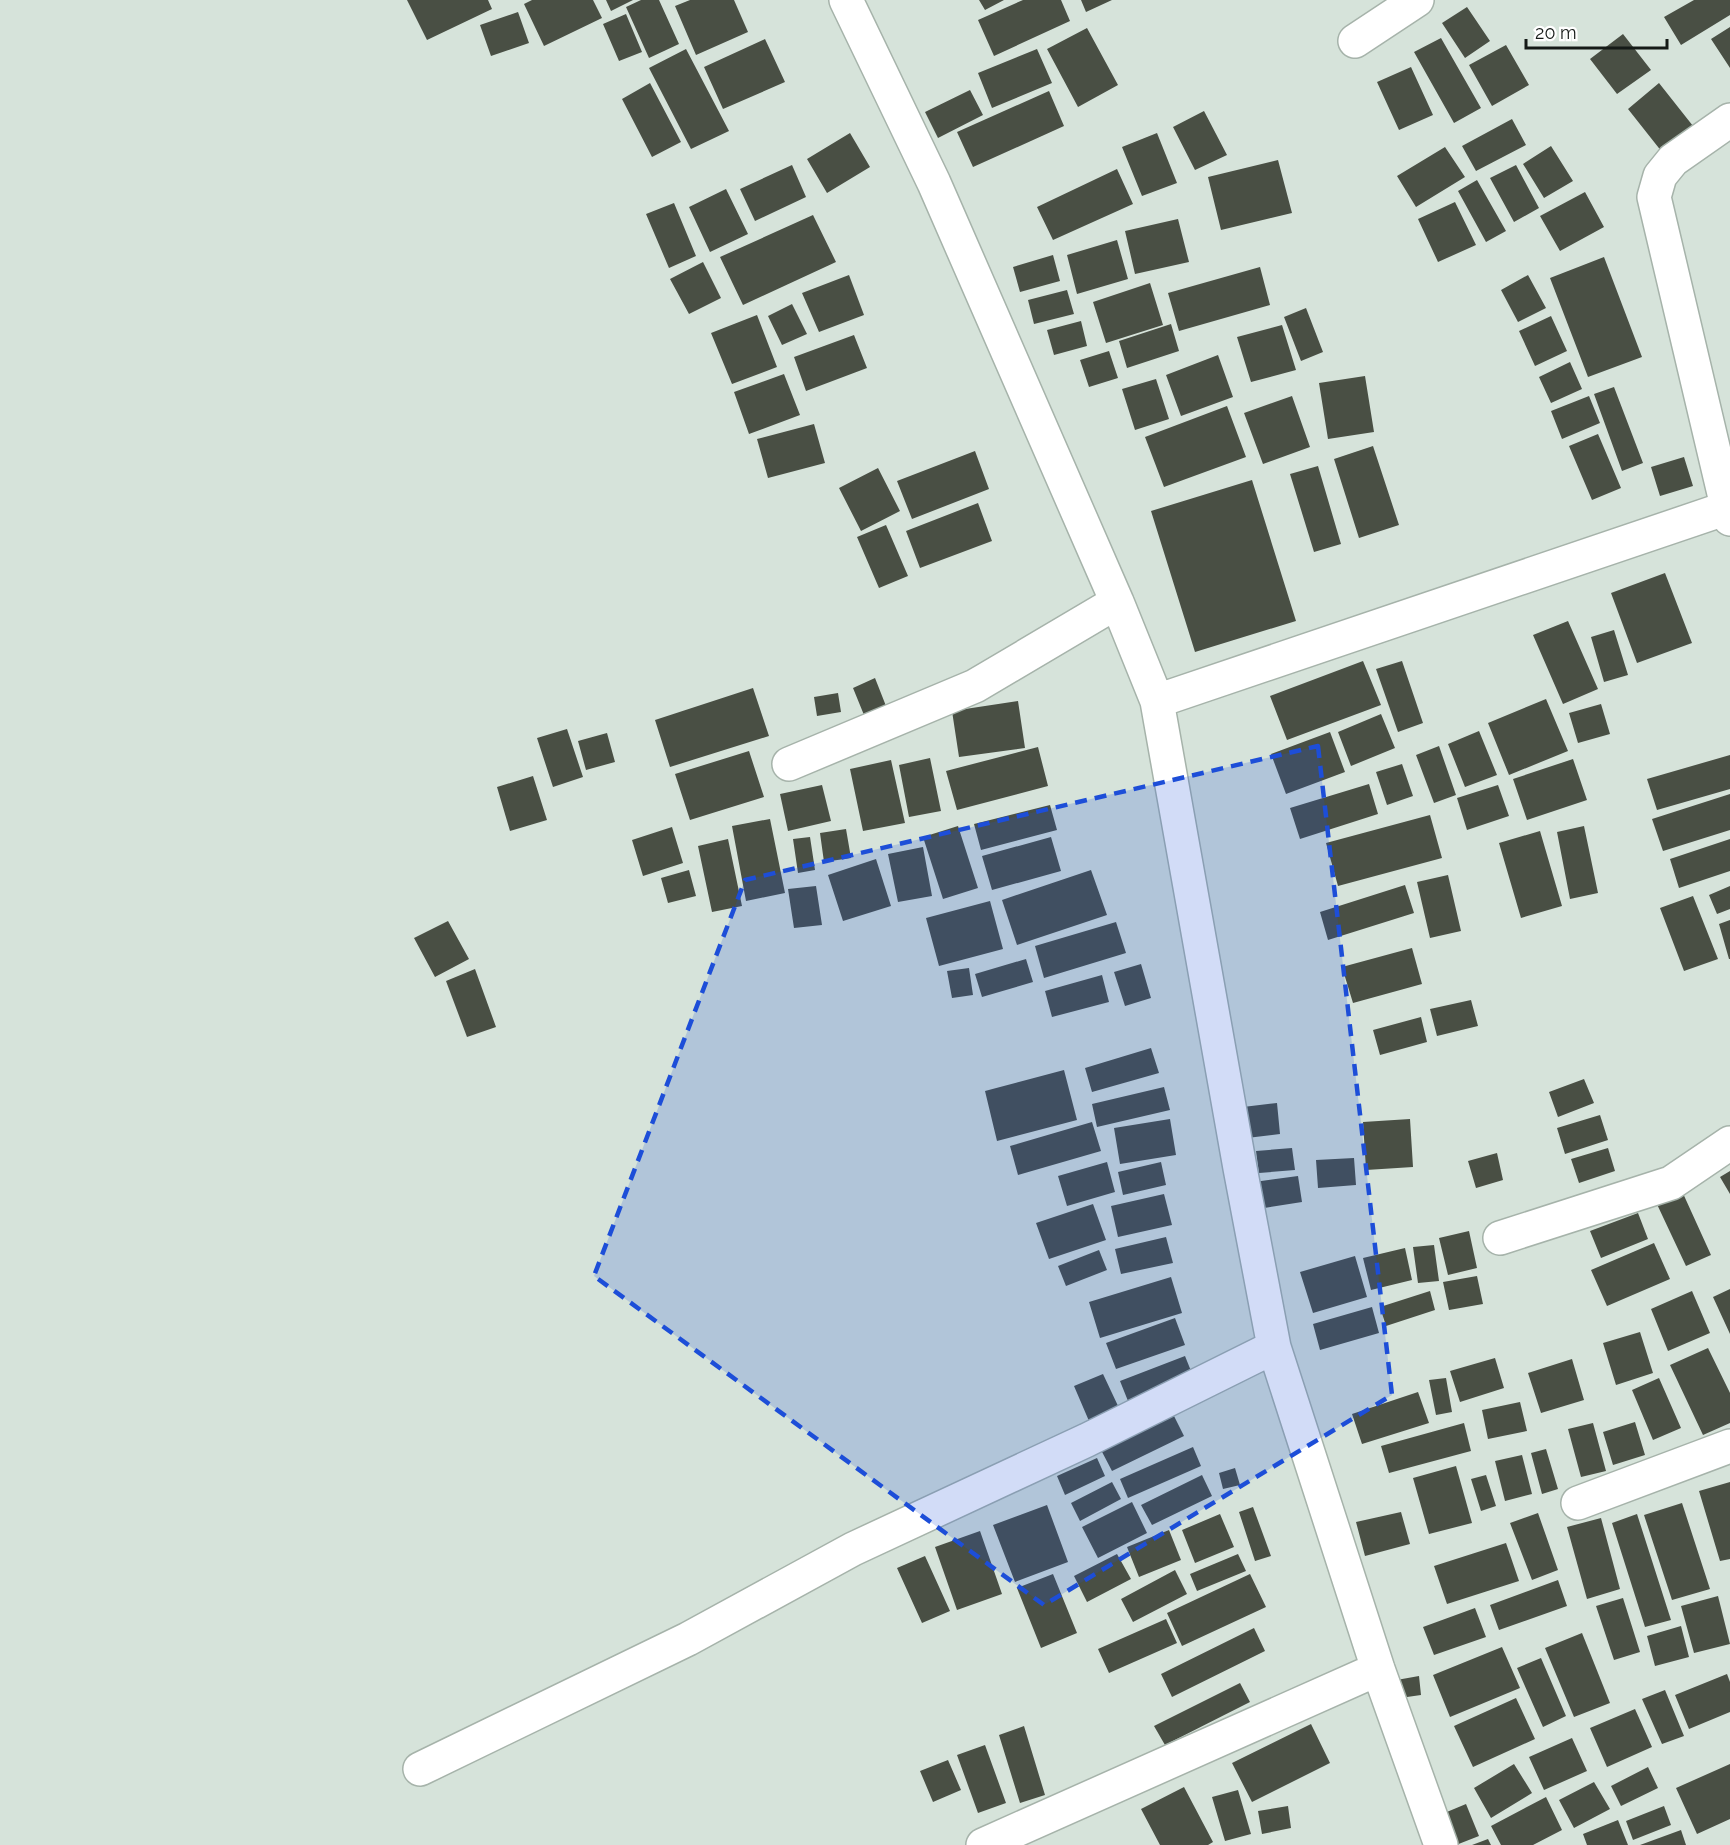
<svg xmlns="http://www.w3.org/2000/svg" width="1730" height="1845" viewBox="0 0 1730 1845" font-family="Raleway,sans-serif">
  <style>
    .building { fill: #494f44 }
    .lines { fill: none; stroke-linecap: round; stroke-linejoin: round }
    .street-casing { stroke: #a6b3aa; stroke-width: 36 }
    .street { stroke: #fff; stroke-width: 33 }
    .marked { fill: #1d4ed8; fill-opacity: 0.2; stroke: #1d4ed8; stroke-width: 4.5; stroke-dasharray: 12 8; stroke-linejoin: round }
  </style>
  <rect width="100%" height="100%" fill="#d6e3da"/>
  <path class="building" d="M 407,0 L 488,0 L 492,9 L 427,40 Z
    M 532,0 L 593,0 L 602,18 L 544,46 L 524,4 Z
    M 606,0 L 633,0 L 611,11 Z
    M 641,0 L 659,0 L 679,44 L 649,58 L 626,7 Z
    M 690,0 L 734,0 L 748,32 L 696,55 L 675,6 Z
    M 979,0 L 1004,0 L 985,10 Z
    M 1023,0 L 1061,0 L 1070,21 L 994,56 L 978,20 Z
    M 1081,0 L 1112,0 L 1086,12 Z
    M 1694,0 L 1730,0 L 1730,15 L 1681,45 L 1664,17 Z
    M 1467,7 L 1490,41 L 1465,58 L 1442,23 Z
    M 518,12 L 529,43 L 491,56 L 480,25 Z
    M 626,14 L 642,52 L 619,61 L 603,24 Z
    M 1730,27 L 1730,68 L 1711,39 Z
    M 1087,28 L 1118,85 L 1078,107 L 1047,49 Z
    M 1623,34 L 1651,70 L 1617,94 L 1590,59 Z
    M 1441,38 L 1481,108 L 1454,123 L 1414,52 Z
    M 765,39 L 785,82 L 723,109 L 704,67 Z
    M 1506,45 L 1529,85 L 1492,106 L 1469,65 Z
    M 686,49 L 729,131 L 691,149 L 649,68 Z
    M 1037,49 L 1052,83 L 992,108 L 978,73 Z
    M 1411,67 L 1433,115 L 1399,130 L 1377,82 Z
    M 650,83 L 681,142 L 652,157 L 622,99 Z
    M 1659,83 L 1693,126 L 1662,152 L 1628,109 Z
    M 970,90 L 983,115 L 938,138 L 925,112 Z
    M 1049,91 L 1064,126 L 973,167 L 957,132 Z
    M 1204,111 L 1227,155 L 1195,170 L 1173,127 Z
    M 1512,119 L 1526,145 L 1476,171 L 1462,146 Z
    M 850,133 L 870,167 L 827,193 L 807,159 Z
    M 1157,133 L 1177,183 L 1142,196 L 1122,147 Z
    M 1551,146 L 1573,181 L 1544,198 L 1523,164 Z
    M 1445,147 L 1465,177 L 1416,207 L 1397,176 Z
    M 1278,160 L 1292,213 L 1221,230 L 1208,177 Z
    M 792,165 L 806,197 L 755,221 L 740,189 Z
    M 1516,165 L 1539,208 L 1514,222 L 1490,178 Z
    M 1117,169 L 1133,204 L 1053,240 L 1037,207 Z
    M 1477,180 L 1506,231 L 1486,242 L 1458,191 Z
    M 726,189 L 748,234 L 710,252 L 689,207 Z
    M 1585,192 L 1604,227 L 1560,251 L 1540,216 Z
    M 1455,202 L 1476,245 L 1438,262 L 1418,219 Z
    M 674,203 L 696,256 L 669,268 L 646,214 Z
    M 813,215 L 836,262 L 743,305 L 720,257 Z
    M 1178,219 L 1189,262 L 1135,274 L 1125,231 Z
    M 1117,240 L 1128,279 L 1077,294 L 1067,255 Z
    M 1053,255 L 1060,281 L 1020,292 L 1013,267 Z
    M 1604,257 L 1642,357 L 1588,377 L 1550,278 Z
    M 703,262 L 721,298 L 689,314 L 670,279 Z
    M 1260,267 L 1270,305 L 1179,331 L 1168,293 Z
    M 849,275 L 864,315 L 819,332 L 802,293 Z
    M 1528,275 L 1546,308 L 1518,322 L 1501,290 Z
    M 1150,283 L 1163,325 L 1106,343 L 1093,302 Z
    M 1067,290 L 1074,314 L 1034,324 L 1028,300 Z
    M 792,304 L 807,334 L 782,345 L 768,316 Z
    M 1306,308 L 1323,352 L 1301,361 L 1284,317 Z
    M 757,315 L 777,367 L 732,384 L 711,333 Z
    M 1551,316 L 1567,351 L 1535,366 L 1519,331 Z
    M 1081,321 L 1087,346 L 1054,355 L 1047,330 Z
    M 1171,324 L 1179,351 L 1127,368 L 1119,341 Z
    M 1282,325 L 1296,370 L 1251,382 L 1237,337 Z
    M 854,335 L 867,368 L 806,391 L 794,357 Z
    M 1109,351 L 1118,378 L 1089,387 L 1080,360 Z
    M 1218,355 L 1233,397 L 1181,416 L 1166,375 Z
    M 1570,362 L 1582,389 L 1551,403 L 1539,377 Z
    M 784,374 L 800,415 L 749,434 L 734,392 Z
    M 1365,376 L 1374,432 L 1328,439 L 1319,383 Z
    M 1156,379 L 1169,419 L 1135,430 L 1122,389 Z
    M 1614,387 L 1643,463 L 1622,471 L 1594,394 Z
    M 1292,396 L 1310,447 L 1263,464 L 1244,413 Z
    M 1589,396 L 1600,423 L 1562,439 L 1551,411 Z
    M 1227,406 L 1246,457 L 1164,487 L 1145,437 Z
    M 814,424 L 825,463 L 768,478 L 757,439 Z
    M 1598,434 L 1621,488 L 1592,500 L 1569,446 Z
    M 1373,446 L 1399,525 L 1359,538 L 1334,459 Z
    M 975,451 L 989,489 L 912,519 L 897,481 Z
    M 1684,457 L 1693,486 L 1660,496 L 1651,467 Z
    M 1318,466 L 1341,544 L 1314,552 L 1290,474 Z
    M 878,468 L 900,511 L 861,531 L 839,488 Z
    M 1252,480 L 1296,621 L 1195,652 L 1151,511 Z
    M 978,503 L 992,541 L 920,568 L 906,531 Z
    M 886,525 L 908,576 L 879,588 L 857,537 Z
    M 1665,573 L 1692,643 L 1637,663 L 1611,593 Z
    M 1568,621 L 1598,689 L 1563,704 L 1533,635 Z
    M 1614,630 L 1628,675 L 1604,682 L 1591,637 Z
    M 1363,661 L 1381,705 L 1287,740 L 1270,696 Z
    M 1402,661 L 1423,723 L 1398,732 L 1376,669 Z
    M 875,678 L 886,706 L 864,715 L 853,688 Z
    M 753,688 L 769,736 L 670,767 L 655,720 Z
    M 838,693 L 841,712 L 817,716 L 814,697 Z
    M 1546,699 L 1568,751 L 1509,775 L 1488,723 Z
    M 1018,701 L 1025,748 L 959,757 L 952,711 Z
    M 1601,704 L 1610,734 L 1578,743 L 1569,713 Z
    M 1381,714 L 1395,748 L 1351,766 L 1338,732 Z
    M 567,729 L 583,777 L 553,787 L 537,738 Z
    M 1479,731 L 1497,775 L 1465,787 L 1448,744 Z
    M 1330,732 L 1345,772 L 1286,794 L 1271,754 Z
    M 607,733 L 615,762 L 586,770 L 578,741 Z
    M 1439,746 L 1456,795 L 1434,803 L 1416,755 Z
    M 1038,747 L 1048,786 L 957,810 L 946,771 Z
    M 749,751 L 764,797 L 690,820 L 675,774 Z
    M 1730,755 L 1730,789 L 1657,810 L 1647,779 Z
    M 930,758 L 941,811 L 909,817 L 899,765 Z
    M 1573,759 L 1587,800 L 1527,820 L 1513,779 Z
    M 891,760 L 905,823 L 863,831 L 850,769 Z
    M 1402,764 L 1413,796 L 1387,805 L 1376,772 Z
    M 533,776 L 547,820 L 510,831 L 497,787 Z
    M 1369,784 L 1378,814 L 1300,839 L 1290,808 Z
    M 822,785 L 831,821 L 788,831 L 780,794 Z
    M 1498,785 L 1509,816 L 1467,830 L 1457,798 Z
    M 1730,794 L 1730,830 L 1663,851 L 1652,819 Z
    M 1050,805 L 1057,830 L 981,850 L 974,824 Z
    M 1430,815 L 1442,858 L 1338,886 L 1326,843 Z
    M 770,819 L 785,893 L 746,901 L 732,826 Z
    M 958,826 L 978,888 L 943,899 L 923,837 Z
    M 1584,826 L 1598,893 L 1570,899 L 1557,832 Z
    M 672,827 L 683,863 L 643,876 L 632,840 Z
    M 846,829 L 851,858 L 824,862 L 820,833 Z
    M 1540,831 L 1562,906 L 1521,918 L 1499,843 Z
    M 810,837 L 815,870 L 798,873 L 793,839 Z
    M 1051,837 L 1061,871 L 992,890 L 982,856 Z
    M 728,839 L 742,906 L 712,912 L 698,846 Z
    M 1730,839 L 1730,871 L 1679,888 L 1670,859 Z
    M 923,847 L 932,896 L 898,902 L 888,854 Z
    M 876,859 L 891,906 L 843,921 L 828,875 Z
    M 689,870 L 696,896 L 668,903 L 661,878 Z
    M 1091,870 L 1107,915 L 1017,945 L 1002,900 Z
    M 1448,875 L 1461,931 L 1430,938 L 1417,882 Z
    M 1405,885 L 1414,913 L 1328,940 L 1320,912 Z
    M 816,886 L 822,925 L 794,928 L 788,889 Z
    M 1730,886 L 1730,909 L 1717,914 L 1709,895 Z
    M 1693,896 L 1718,959 L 1684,971 L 1660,908 Z
    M 990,901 L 1003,949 L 939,966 L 926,918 Z
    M 1730,920 L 1730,959 L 1729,959 L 1719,924 Z
    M 448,921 L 469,959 L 435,977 L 414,938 Z
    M 1116,922 L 1126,953 L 1044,978 L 1035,946 Z
    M 1412,948 L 1422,984 L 1353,1003 L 1342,967 Z
    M 1026,959 L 1033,982 L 982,997 L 975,974 Z
    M 1141,964 L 1151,998 L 1125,1006 L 1114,972 Z
    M 969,968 L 973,995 L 952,998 L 947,971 Z
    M 475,969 L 496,1027 L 467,1037 L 446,981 Z
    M 1102,975 L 1109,1002 L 1052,1017 L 1045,991 Z
    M 1471,1000 L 1478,1026 L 1437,1036 L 1430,1009 Z
    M 1421,1017 L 1427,1042 L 1380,1055 L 1373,1030 Z
    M 1151,1048 L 1159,1073 L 1092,1092 L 1085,1068 Z
    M 1064,1070 L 1077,1120 L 997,1141 L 985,1091 Z
    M 1584,1079 L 1594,1103 L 1558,1117 L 1549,1092 Z
    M 1164,1087 L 1170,1110 L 1097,1127 L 1092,1104 Z
    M 1277,1103 L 1280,1134 L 1247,1138 L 1243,1107 Z
    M 1600,1115 L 1608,1140 L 1565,1154 L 1557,1128 Z
    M 1170,1119 L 1176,1155 L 1120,1164 L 1114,1128 Z
    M 1410,1119 L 1413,1167 L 1366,1170 L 1363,1122 Z
    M 1092,1122 L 1101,1151 L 1018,1175 L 1010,1146 Z
    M 1292,1148 L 1295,1170 L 1259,1173 L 1256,1151 Z
    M 1608,1148 L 1615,1171 L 1579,1183 L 1571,1159 Z
    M 1497,1153 L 1503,1180 L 1476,1188 L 1468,1161 Z
    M 1354,1158 L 1356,1185 L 1318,1188 L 1316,1160 Z
    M 1107,1162 L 1115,1192 L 1067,1206 L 1058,1176 Z
    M 1161,1162 L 1166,1185 L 1123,1195 L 1118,1172 Z
    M 1730,1171 L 1730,1194 L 1720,1177 Z
    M 1298,1176 L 1302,1202 L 1258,1209 L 1254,1182 Z
    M 1681,1189 L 1711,1255 L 1686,1266 L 1655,1200 Z
    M 1164,1194 L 1172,1225 L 1118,1237 L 1111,1206 Z
    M 1093,1204 L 1106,1240 L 1049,1259 L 1036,1223 Z
    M 1638,1213 L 1648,1239 L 1601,1258 L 1590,1231 Z
    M 1469,1231 L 1477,1268 L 1448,1275 L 1439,1238 Z
    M 1166,1237 L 1173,1263 L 1121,1274 L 1115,1249 Z
    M 1654,1243 L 1670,1279 L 1607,1306 L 1591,1270 Z
    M 1434,1245 L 1439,1281 L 1418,1283 L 1413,1247 Z
    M 1405,1248 L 1412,1280 L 1371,1290 L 1363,1258 Z
    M 1099,1250 L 1107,1270 L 1066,1286 L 1058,1266 Z
    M 1355,1256 L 1367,1297 L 1313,1313 L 1300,1272 Z
    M 1477,1276 L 1483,1304 L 1449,1310 L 1443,1282 Z
    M 1171,1277 L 1182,1313 L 1100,1338 L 1089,1302 Z
    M 1730,1289 L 1730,1334 L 1713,1297 Z
    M 1430,1291 L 1435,1310 L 1386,1326 L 1380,1307 Z
    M 1692,1291 L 1710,1333 L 1668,1351 L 1651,1309 Z
    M 1372,1307 L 1379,1333 L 1320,1350 L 1313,1324 Z
    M 1175,1318 L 1185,1345 L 1116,1369 L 1106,1343 Z
    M 1640,1332 L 1653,1373 L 1616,1385 L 1603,1343 Z
    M 1708,1348 L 1730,1393 L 1730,1423 L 1703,1435 L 1670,1365 Z
    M 1185,1356 L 1195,1381 L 1130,1406 L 1120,1381 Z
    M 1495,1358 L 1504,1388 L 1460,1402 L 1450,1371 Z
    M 1572,1359 L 1584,1400 L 1541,1413 L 1528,1373 Z
    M 1103,1374 L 1119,1408 L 1089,1421 L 1074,1386 Z
    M 1446,1378 L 1452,1412 L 1436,1415 L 1429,1380 Z
    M 1659,1378 L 1681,1428 L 1653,1440 L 1632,1390 Z
    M 1418,1392 L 1429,1423 L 1362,1444 L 1352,1414 Z
    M 1520,1402 L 1527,1431 L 1488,1439 L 1482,1410 Z
    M 1172,1412 L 1184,1436 L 1112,1471 L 1100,1448 Z
    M 1635,1422 L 1645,1455 L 1613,1465 L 1603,1432 Z
    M 1464,1423 L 1471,1451 L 1389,1473 L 1381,1446 Z
    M 1593,1423 L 1606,1471 L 1581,1477 L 1568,1429 Z
    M 1193,1447 L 1201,1466 L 1128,1498 L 1120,1479 Z
    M 1546,1449 L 1558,1489 L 1542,1494 L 1531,1453 Z
    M 1522,1455 L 1532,1494 L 1505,1501 L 1495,1461 Z
    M 1097,1458 L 1105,1476 L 1065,1495 L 1057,1476 Z
    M 1456,1466 L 1472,1523 L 1429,1534 L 1413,1478 Z
    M 1235,1468 L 1240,1485 L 1223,1489 L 1219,1473 Z
    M 1202,1475 L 1212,1496 L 1152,1525 L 1141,1505 Z
    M 1486,1475 L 1496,1506 L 1481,1511 L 1471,1479 Z
    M 1112,1482 L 1121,1499 L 1080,1521 L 1071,1503 Z
    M 1730,1482 L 1730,1559 L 1720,1561 L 1699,1491 Z
    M 1132,1502 L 1147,1533 L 1098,1558 L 1082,1527 Z
    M 1682,1503 L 1710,1589 L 1672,1600 L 1644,1515 Z
    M 1047,1505 L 1068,1562 L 1015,1582 L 993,1525 Z
    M 1253,1507 L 1271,1556 L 1255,1561 L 1239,1512 Z
    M 1401,1512 L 1410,1544 L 1365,1556 L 1356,1522 Z
    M 1538,1513 L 1558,1570 L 1532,1580 L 1510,1523 Z
    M 1220,1514 L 1234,1547 L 1195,1563 L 1182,1530 Z
    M 1637,1514 L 1671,1620 L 1645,1627 L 1612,1523 Z
    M 1601,1518 L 1620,1589 L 1587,1599 L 1567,1527 Z
    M 1169,1530 L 1181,1560 L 1139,1577 L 1127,1547 Z
    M 980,1531 L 1002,1594 L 957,1610 L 935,1547 Z
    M 1506,1543 L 1519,1581 L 1447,1604 L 1434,1566 Z
    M 1117,1554 L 1131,1579 L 1087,1602 L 1074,1576 Z
    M 1238,1554 L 1246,1571 L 1197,1591 L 1190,1574 Z
    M 925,1556 L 950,1611 L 922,1623 L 897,1568 Z
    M 1175,1570 L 1187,1594 L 1133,1622 L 1121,1599 Z
    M 1053,1574 L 1077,1633 L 1041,1648 L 1017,1588 Z
    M 1250,1574 L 1266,1607 L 1182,1646 L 1167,1613 Z
    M 1558,1580 L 1567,1606 L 1499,1630 L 1490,1605 Z
    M 1718,1596 L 1730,1644 L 1694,1653 L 1681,1606 Z
    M 1623,1598 L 1640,1652 L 1614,1660 L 1596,1606 Z
    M 1475,1608 L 1486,1637 L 1434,1655 L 1423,1627 Z
    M 1166,1619 L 1177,1643 L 1109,1673 L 1098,1649 Z
    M 1681,1626 L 1689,1657 L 1655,1666 L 1647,1636 Z
    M 1254,1628 L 1265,1651 L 1172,1697 L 1161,1674 Z
    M 1582,1633 L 1610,1703 L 1574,1717 L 1545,1648 Z
    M 1502,1647 L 1520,1688 L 1450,1717 L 1433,1675 Z
    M 1541,1658 L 1566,1716 L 1543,1727 L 1517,1668 Z
    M 1727,1674 L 1730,1682 L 1730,1712 L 1689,1729 L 1675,1695 Z
    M 1419,1676 L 1421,1695 L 1393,1699 L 1391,1681 Z
    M 1240,1683 L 1250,1702 L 1165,1745 L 1154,1726 Z
    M 1665,1690 L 1684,1736 L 1662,1744 L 1642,1699 Z
    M 1516,1698 L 1535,1739 L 1473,1767 L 1454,1726 Z
    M 1635,1709 L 1652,1747 L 1607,1767 L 1590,1728 Z
    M 1311,1724 L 1330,1763 L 1252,1802 L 1232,1763 Z
    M 1024,1726 L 1045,1795 L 1020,1803 L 999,1735 Z
    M 1572,1738 L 1587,1771 L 1544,1790 L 1529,1757 Z
    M 985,1745 L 1006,1803 L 978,1813 L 957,1755 Z
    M 948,1760 L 961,1790 L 933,1802 L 920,1771 Z
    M 1514,1764 L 1532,1793 L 1491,1818 L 1474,1788 Z
    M 1730,1764 L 1730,1819 L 1697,1834 L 1676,1788 Z
    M 1648,1767 L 1658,1788 L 1621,1806 L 1611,1786 Z
    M 1594,1782 L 1610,1809 L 1574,1828 L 1559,1800 Z
    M 1184,1787 L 1213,1842 L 1208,1845 L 1160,1845 L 1141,1809 Z
    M 1238,1790 L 1251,1834 L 1225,1841 L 1212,1797 Z
    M 1546,1797 L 1562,1830 L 1533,1845 L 1501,1845 L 1491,1826 Z
    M 1466,1804 L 1479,1836 L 1456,1845 L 1442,1814 Z
    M 1288,1806 L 1291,1828 L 1262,1834 L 1258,1811 Z
    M 1664,1806 L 1671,1825 L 1633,1840 L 1626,1821 Z
    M 1618,1820 L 1628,1845 L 1587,1845 L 1583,1834 Z
    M 1681,1830 L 1686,1845 L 1640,1845 Z
    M 1488,1839 L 1491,1845 L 1472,1845 Z"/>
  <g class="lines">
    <defs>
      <path id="street" d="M 846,0 L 934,183 L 1117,602 L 1157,701 L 1240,1168 L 1274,1347 L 1378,1669 L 1441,1845
        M 1355,41 L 1417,0
        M 1730,120 L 1673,160 L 1660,176 L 1654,197 L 1730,519
        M 1157,701 L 1727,508
        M 789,764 L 975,686 L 1117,602
        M 1500,1238 L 1671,1183 L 1730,1143
        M 1578,1503 L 1730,1446
        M 420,1769 L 688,1639 L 853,1549 L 1087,1440 L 1274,1347
        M 983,1845 L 1378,1669"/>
    </defs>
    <use href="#street" class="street-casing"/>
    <use href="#street" class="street"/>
  </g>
  <path class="marked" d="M 1318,746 L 1392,1395 L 1044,1605 L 594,1276 L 745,880 Z"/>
  <path d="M1526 39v9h141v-9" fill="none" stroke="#151a17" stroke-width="3"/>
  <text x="1535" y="39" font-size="18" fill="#151a17" stroke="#ffffff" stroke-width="4.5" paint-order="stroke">20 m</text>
</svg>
